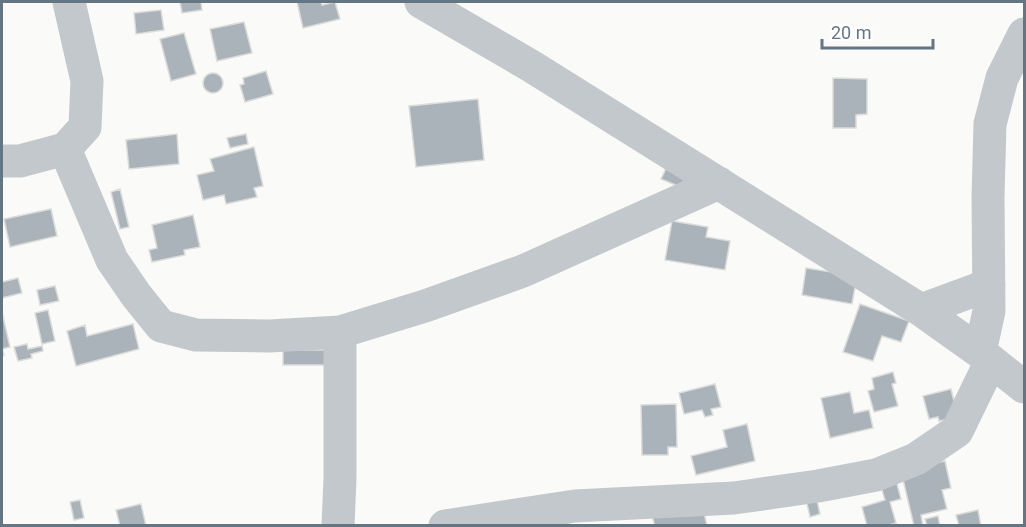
<svg xmlns="http://www.w3.org/2000/svg" width="1026" height="527" viewBox="0 0 1026 527" font-family="Roboto,sans-serif">
  <style>
    .building { fill: #aab3b9; stroke: #dcdcda; stroke-width: 1.5 }
    .lines { fill: none; stroke-linecap: round; stroke-linejoin: round }
    .street { stroke: #c3c8cc; stroke-width: 33 }
  </style>
  <rect width="100%" height="100%" fill="#fafaf8"/>
  <path class="building" d="M 180,2 L 201,2 L 202,10 L 182,13 Z
    M 297,2 L 321,2 L 322,5 L 335,2 L 340,19 L 303,28 Z
    M 161,10 L 164,30 L 136,34 L 134,13 Z
    M 244,22 L 252,53 L 217,61 L 210,29 Z
    M 184,33 L 196,74 L 171,81 L 160,39 Z
    M 266,71 L 273,94 L 245,102 L 240,85 L 244,84 L 243,78 Z
    M203 83a10 10 0 1 1 20 0a10 10 0 1 1-20 0Z
    M 833,78 L 867,79 L 867,114 L 856,115 L 856,128 L 833,128 Z
    M 478,99 L 484,160 L 416,167 L 409,106 Z
    M 177,134 L 179,164 L 129,169 L 126,140 Z
    M 246,134 L 248,144 L 230,148 L 227,138 Z
    M 254,147 L 263,186 L 254,188 L 257,197 L 226,204 L 224,195 L 203,200 L 197,175 L 214,171 L 210,159 Z
    M 668,164 L 688,178 L 683,188 L 661,179 Z
    M 120,189 L 129,227 L 120,229 L 111,192 Z
    M 51,209 L 57,236 L 10,247 L 4,219 Z
    M 193,215 L 200,247 L 184,250 L 185,255 L 152,262 L 149,250 L 157,248 L 152,225 Z
    M 672,221 L 708,227 L 706,237 L 730,241 L 725,270 L 665,260 Z
    M 806,268 L 857,276 L 852,304 L 802,295 Z
    M 18,278 L 22,293 L 2,298 L 2,282 Z
    M 55,286 L 59,301 L 40,305 L 37,290 Z
    M 860,304 L 909,321 L 901,342 L 882,336 L 873,361 L 843,352 Z
    M 48,310 L 55,341 L 42,344 L 35,313 Z
    M 2,312 L 10,347 L 2,349 L 4,355 L 2,355 Z
    M 133,324 L 139,349 L 76,366 L 67,331 L 85,325 L 87,336 Z
    M 27,344 L 28,349 L 42,346 L 43,351 L 31,354 L 32,358 L 18,361 L 14,347 Z
    M 283,350 L 332,350 L 332,365 L 283,365 Z
    M 893,372 L 896,383 L 892,384 L 898,406 L 874,412 L 868,391 L 874,389 L 872,378 Z
    M 715,384 L 721,407 L 711,409 L 713,415 L 705,417 L 702,410 L 684,414 L 679,393 Z
    M 951,389 L 958,417 L 939,421 L 938,417 L 929,419 L 923,396 Z
    M 850,392 L 854,413 L 869,410 L 873,428 L 830,438 L 821,398 Z
    M 676,404 L 677,447 L 668,447 L 668,455 L 642,455 L 641,405 Z
    M 747,424 L 755,461 L 696,475 L 691,456 L 727,447 L 723,430 Z
    M 945,461 L 951,488 L 942,490 L 947,509 L 921,515 L 923,526 L 914,526 L 901,471 Z
    M 894,473 L 901,499 L 890,502 L 896,523 L 885,526 L 867,526 L 862,507 L 885,500 L 878,477 Z
    M 816,496 L 820,514 L 810,517 L 806,499 Z
    M 80,500 L 84,518 L 74,520 L 70,502 Z
    M 702,503 L 707,526 L 655,526 L 652,516 Z
    M 141,504 L 146,526 L 120,526 L 116,510 Z
    M 978,510 L 981,526 L 959,526 L 956,515 Z
    M 938,516 L 940,526 L 927,526 L 925,519 Z"/>
  <g class="lines">
    <path class="street" d="M 421,2 L 531,66 L 921,310 L 980,352 L 1024,387
      M 65,149 L 112,260 L 136,295 L 161,326 L 196,335 L 270,336 L 340,332 L 425,306 L 523,271 L 719,183
      M 2,161 L 20,161 L 65,149 L 85,127 L 87,81 L 69,2
      M 921,310 L 989,285
      M 980,352 L 989,311 L 988,197 L 990,124 L 1002,78 L 1024,34
      M 338,526 L 340,478 L 340,332
      M 445,526 L 575,506 L 734,498 L 818,486 L 876,475 L 916,459 L 957,431 L 991,361"/>
  </g>
  <rect width="1026" height="527" fill="none" stroke="#657683" stroke-width="6"/>
  <path d="M822 39v9h111v-9" fill="none" stroke="#657683" stroke-width="3"/>
  <text x="831" y="39" font-size="18" fill="#657683" stroke="#ffffff" stroke-width="4.5" paint-order="stroke">20 m</text>
</svg>
